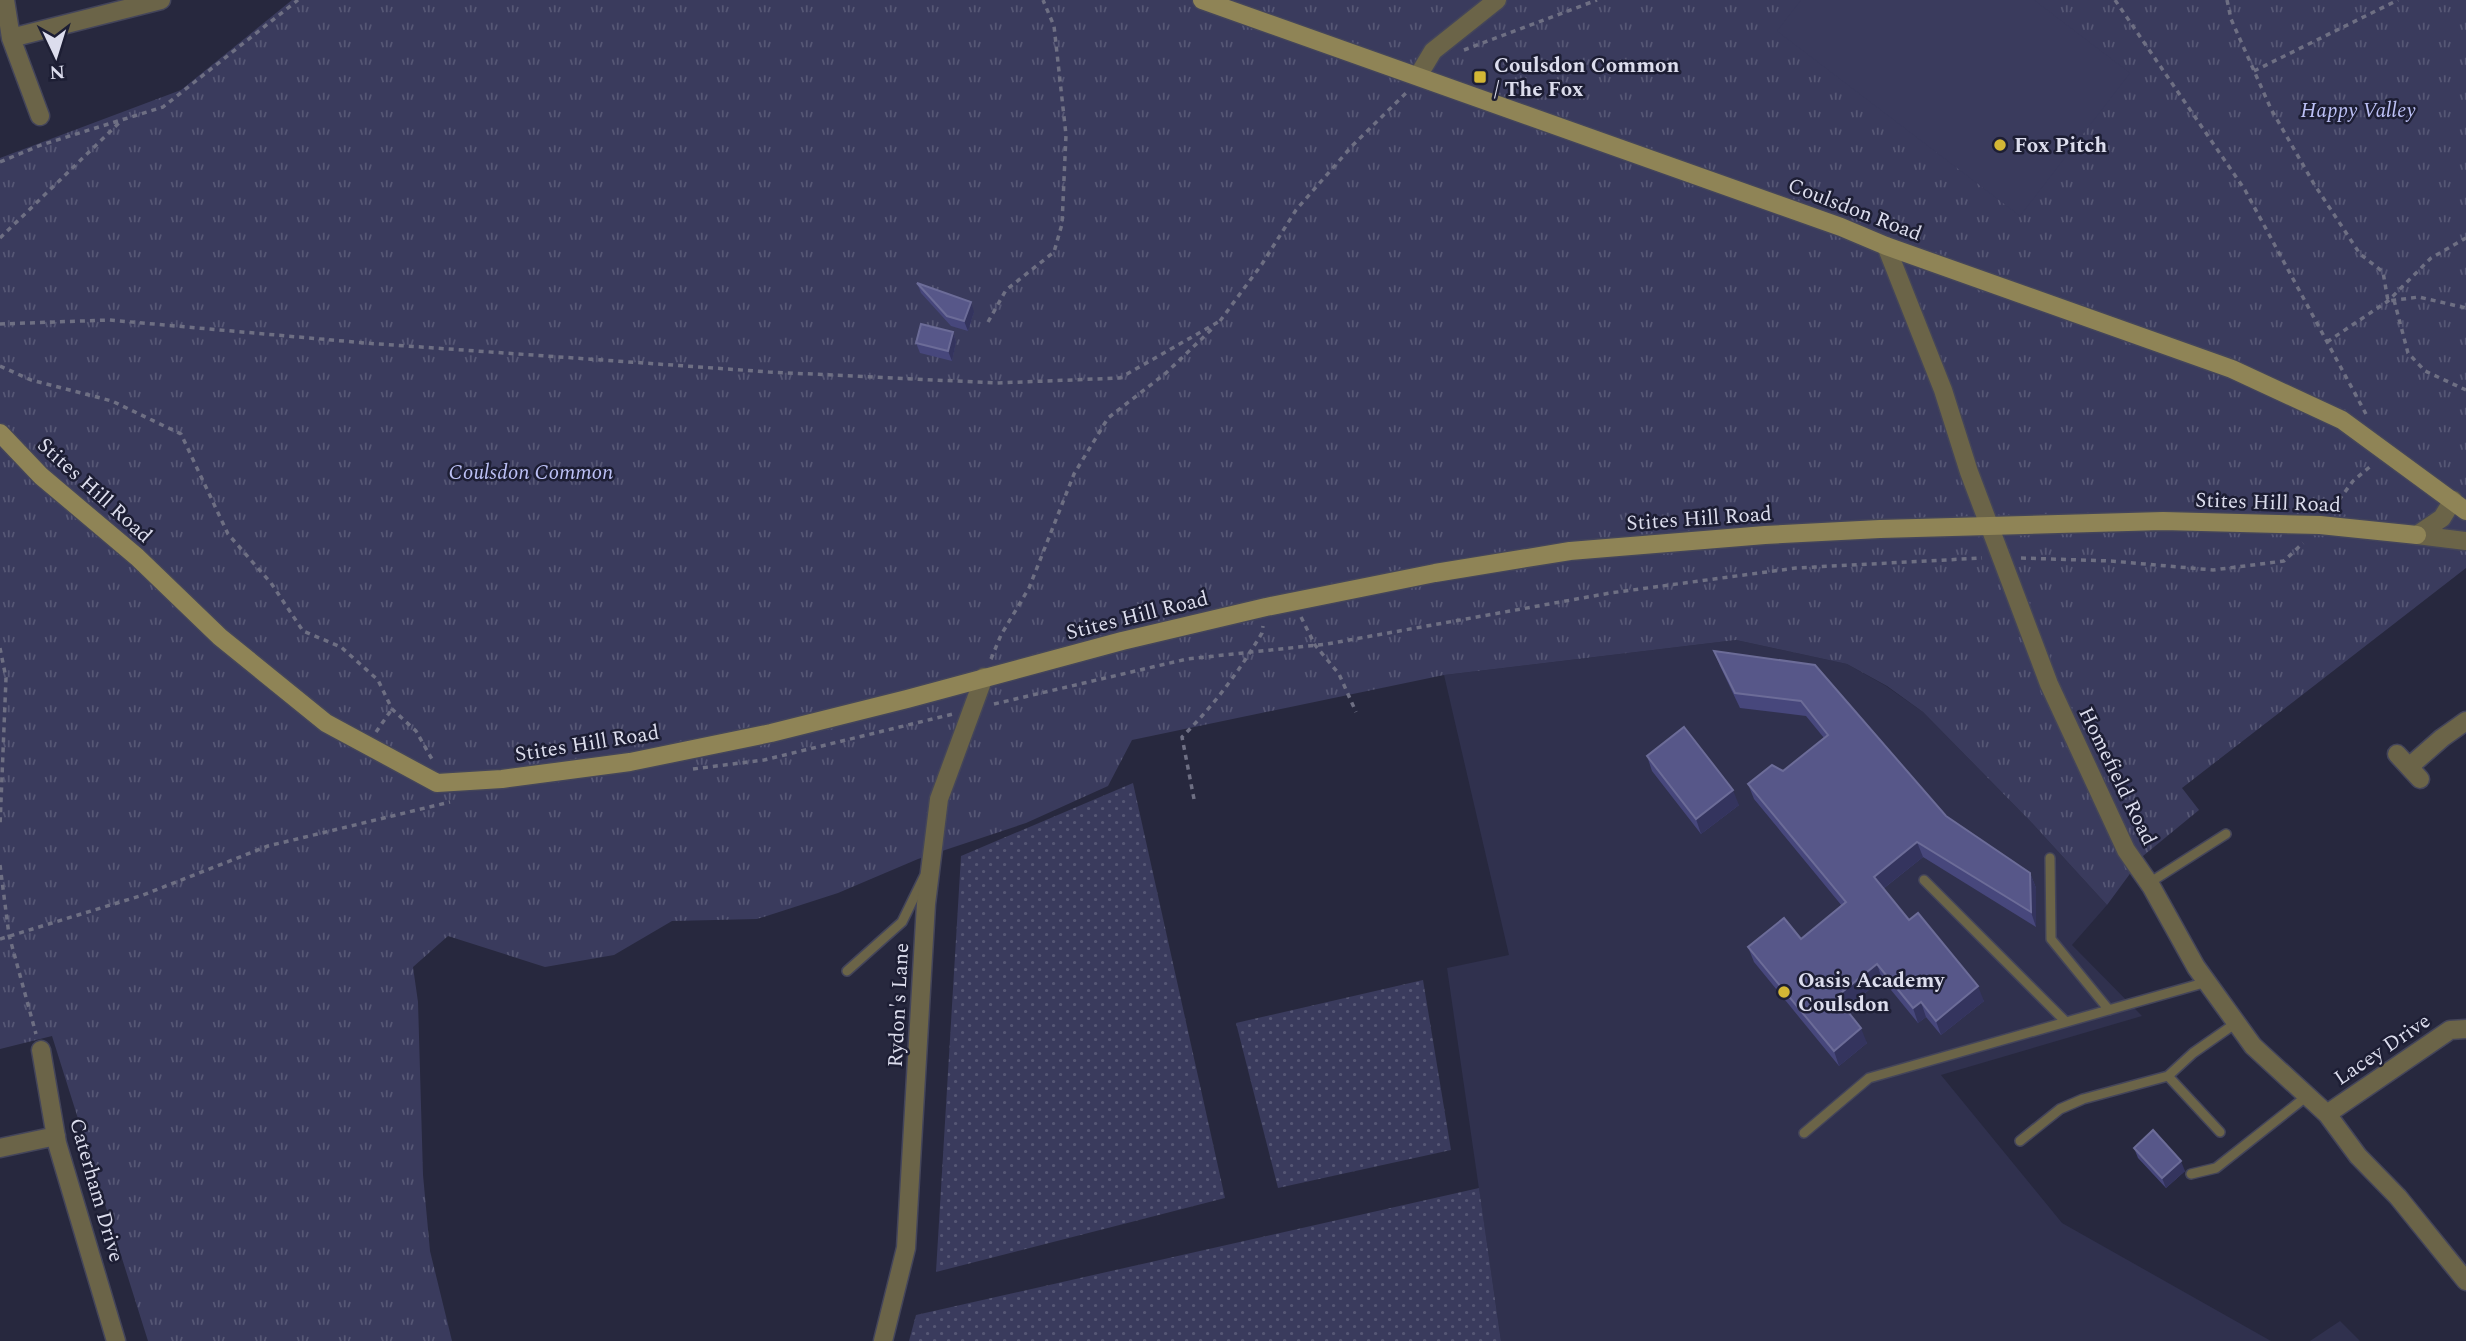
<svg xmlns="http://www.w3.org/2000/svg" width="2466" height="1341" viewBox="0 0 2466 1341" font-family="Spectral,serif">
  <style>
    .built { fill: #30314e }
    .grass { fill: url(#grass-dots) }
    .park { fill: url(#park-tufts) }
    .pitch { fill: #3a3b5d }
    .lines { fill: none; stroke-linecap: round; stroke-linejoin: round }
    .lane-casing { stroke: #44455a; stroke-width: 12 }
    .street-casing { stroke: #44455a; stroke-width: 21 }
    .secondary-casing { stroke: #44455a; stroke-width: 21 }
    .path { stroke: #6e6f83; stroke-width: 3.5; stroke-dasharray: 5 5; stroke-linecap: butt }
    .lane { stroke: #6b6448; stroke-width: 9 }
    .street { stroke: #6b6448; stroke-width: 18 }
    .secondary { stroke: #8f8456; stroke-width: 18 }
    .wall { fill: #47477c }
    .shaded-wall { fill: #34345e }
    .building { fill: #575789; stroke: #6c6c98; stroke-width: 2 }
    .poi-dot { fill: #d3b635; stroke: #1d1e34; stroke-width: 2.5 }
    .labels { text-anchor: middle; stroke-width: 5; stroke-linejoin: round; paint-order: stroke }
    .poi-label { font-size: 21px; font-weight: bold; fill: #dcdded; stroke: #1d1e34; text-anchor: start }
    .park-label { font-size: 21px; font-style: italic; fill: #bcc0f5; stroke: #1d1e34 }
    .street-label { font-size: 21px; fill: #dcdded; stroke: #1d1e34 }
  </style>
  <defs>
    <pattern id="grass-dots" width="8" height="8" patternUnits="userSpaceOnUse" patternTransform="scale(1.75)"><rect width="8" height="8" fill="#3a3b5d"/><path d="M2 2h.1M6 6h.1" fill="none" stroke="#565775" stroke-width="1.8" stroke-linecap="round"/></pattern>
    <pattern id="park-tufts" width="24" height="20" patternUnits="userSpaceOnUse" patternTransform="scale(1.75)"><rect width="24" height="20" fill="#3a3b5d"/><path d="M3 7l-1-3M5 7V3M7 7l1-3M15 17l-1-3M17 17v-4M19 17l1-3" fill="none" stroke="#565775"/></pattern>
  </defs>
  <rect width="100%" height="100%" fill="#27283e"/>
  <path class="built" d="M 1736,640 L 1847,664 L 1886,686 L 1923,712 L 2032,823 L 2107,905 L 2072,945 L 2142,1016 L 1941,1075 L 2062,1223 L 2271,1341 L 1501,1341 L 1447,968 L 1509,955 L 1444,675 Z
    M 2340,1321 L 2360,1341 L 2310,1341 Z"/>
  <path class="grass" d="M 1133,783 L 1225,1198 L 936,1272 L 961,856 Z
    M 1423,980 L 1451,1150 L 1278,1188 L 1236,1023 Z
    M 1479,1188 L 1501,1341 L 909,1341 L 916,1315 Z"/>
  <path class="park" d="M 292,0 L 2466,0 L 2466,568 L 2182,788 L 2199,810 L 2143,856 L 2107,905 L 2032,823 L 1923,712 L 1887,686 L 1847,664 L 1736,640 L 1444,675 L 1132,740 L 1108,786 L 1026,823 L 918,859 L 838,893 L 757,919 L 672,921 L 614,955 L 545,967 L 448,936 L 413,967 L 418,1002 L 423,1175 L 430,1251 L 452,1341 L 148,1341 L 52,1036 L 0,1049 L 0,158 L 181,90 Z"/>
  <path class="pitch" d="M 1801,0 L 2034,0 L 2130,73 L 2020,216 L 1777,31 Z"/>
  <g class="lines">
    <defs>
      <path id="lane" d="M 2050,858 L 2051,939 L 2109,1010
        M 1924,880 L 2066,1022
        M 2149,883 L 2226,834
        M 847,971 L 902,922 L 924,877
        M 2168,1076 L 2220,1132
        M 1804,1133 L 1869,1078 L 2207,982
        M 2020,1141 L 2060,1109 L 2083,1099 L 2168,1076 L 2193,1053 L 2236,1023
        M 2191,1174 L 2216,1168 L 2307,1096"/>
      <path id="street" d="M 5,0 L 11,38 L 40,116
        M 11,38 L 161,0
        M 1418,76 L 1433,51 L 1497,0
        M 1886,246 L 1943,390 L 1969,472 L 2049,684 L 2126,850 L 2151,886 L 2196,967 L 2253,1046 L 2327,1114 L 2358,1156 L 2398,1197 L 2466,1281
        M 2417,535 L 2442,518 L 2453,500
        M 2417,535 L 2466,541
        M 2397,754 L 2420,779
        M 2409,767 L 2442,738 L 2466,721
        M 41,1050 L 57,1143 L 116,1341
        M 2327,1114 L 2450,1030 L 2466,1029
        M 0,1148 L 56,1136
        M 883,1341 L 906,1248 L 926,904 L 939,799 L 984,677"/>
      <path id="secondary" d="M 1202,0 L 1841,227 L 1886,246 L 2232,369 L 2342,420 L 2466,511
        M 0,433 L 41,476 L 137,557 L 220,637 L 326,723 L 437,783 L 502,779 L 630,762 L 771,733 L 907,699 L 1122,641 L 1266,607 L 1435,573 L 1570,551 L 1765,535 L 1880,529 L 2163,521 L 2320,525 L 2417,535"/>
    </defs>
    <use href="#lane" class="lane-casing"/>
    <use href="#street" class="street-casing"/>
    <use href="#secondary" class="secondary-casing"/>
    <path class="path" d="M 2115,0 L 2245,190 L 2366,414
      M 2227,0 L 2231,19 L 2271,109 L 2314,184 L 2360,254 L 2383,272 L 2388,301 L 2419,297 L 2466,308
      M 1464,50 L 1597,0
      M 2254,71 L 2398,0
      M 0,162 L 41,145 L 163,107 L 298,0
      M 0,238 L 119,123
      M 2394,300 L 2408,353 L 2425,371 L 2466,390
      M 1220,321 L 1262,264 L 1296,210 L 1352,146 L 1407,92
      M 988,322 L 1006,290 L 1054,252 L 1062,224 L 1066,135 L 1054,26 L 1043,0
      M 0,324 L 109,320 L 365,343 L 769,372 L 997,383 L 1120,378 L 1220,321
      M 2327,342 L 2388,301 L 2431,258 L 2466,238
      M 0,366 L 31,380 L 112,401 L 181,434 L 228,534 L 271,583 L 303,631 L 341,647 L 378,680 L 392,709 L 416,731 L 433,761
      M 2333,508 L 2353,481 L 2372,465
      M 2021,558 L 2111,561 L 2213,570 L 2284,561 L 2303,543
      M 1301,617 L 1315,645 L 1339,674 L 1356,712
      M 0,648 L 6,678 L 0,826
      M 991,659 L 1001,635 L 1029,588 L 1074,474 L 1108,418 L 1166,373 L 1214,327
      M 994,704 L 1187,659 L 1327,644 L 1610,593 L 1796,568 L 1982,558
      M 376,732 L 392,709
      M 693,769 L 764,760 L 953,714
      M 1194,799 L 1182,737 C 1215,704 1238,673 1262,633 L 1263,626
      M 0,865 L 9,935 L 36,1034
      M 0,939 L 143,895 L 268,846 L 450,802"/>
    <use href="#lane" class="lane"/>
    <use href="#street" class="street"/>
    <use href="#secondary" class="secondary"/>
  </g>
  <path class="wall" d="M 917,283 L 974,312 L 968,331 L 951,326 L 921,293 Z
    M 953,332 L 956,342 L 952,361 L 920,353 L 916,343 Z
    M 1714,651 L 1815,665 L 1946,816 L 2030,873 L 2036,888 L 2036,927 L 1923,857 L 1883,889 L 1909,920 L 1984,1001 L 1941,1035 L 1926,1017 L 1918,1023 L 1882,979 L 1846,1009 L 1867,1043 L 1839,1066 L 1754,962 L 1748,947 L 1801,939 L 1842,906 L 1754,799 L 1748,784 L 1783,771 L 1824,738 L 1806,716 L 1740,708 L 1720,666 Z
    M 1647,756 L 1739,805 L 1701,834 L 1652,771 Z
    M 2134,1148 L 2185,1171 L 2166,1188 L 2138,1158 Z"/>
  <path class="shaded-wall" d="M 971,302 L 974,312 L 968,331 L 964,321 Z
    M 953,332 L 956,342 L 952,361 L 948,351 Z
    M 1733,790 L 1739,805 L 1701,834 L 1696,819 Z
    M 1917,842 L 1923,857 L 1879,892 L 1874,877 Z
    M 2030,873 L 2036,888 L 2036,927 L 2031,912 Z
    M 1877,964 L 1882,979 L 1842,1012 L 1836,997 Z
    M 1978,986 L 1984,1001 L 1941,1035 L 1936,1021 Z
    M 1921,1002 L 1926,1017 L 1918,1023 L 1913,1008 Z
    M 1861,1028 L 1867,1043 L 1839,1066 L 1834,1051 Z
    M 2181,1161 L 2185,1171 L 2166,1188 L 2162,1178 Z"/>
  <path class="building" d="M 917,283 L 971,302 L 964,321 L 947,316 Z
    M 921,324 L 953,332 L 948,351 L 916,343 Z
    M 1714,651 L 1815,665 L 1946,816 L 2030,873 L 2031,912 L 1917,842 L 1874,877 L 1909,920 L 1918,913 L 1978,986 L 1936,1021 L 1921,1002 L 1913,1008 L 1877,964 L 1836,997 L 1861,1028 L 1834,1051 L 1748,947 L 1784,918 L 1801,939 L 1846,902 L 1748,784 L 1772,765 L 1783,771 L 1828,735 L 1801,701 L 1735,693 Z
    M 1684,727 L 1733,790 L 1696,819 L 1647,756 Z
    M 2153,1130 L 2181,1161 L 2162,1178 L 2134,1148 Z"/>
  <g class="poi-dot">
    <rect x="1473" y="70" width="14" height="14" rx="3.5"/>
    <circle cx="2000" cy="145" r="7"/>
    <circle cx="1784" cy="992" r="7"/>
  </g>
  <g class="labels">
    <g class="poi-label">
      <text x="1494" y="72">Coulsdon Common<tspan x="1494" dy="24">/ The Fox</tspan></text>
      <text x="2014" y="152">Fox Pitch</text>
      <text x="1798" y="987">Oasis Academy<tspan x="1798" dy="24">Coulsdon</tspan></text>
    </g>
    <g class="park-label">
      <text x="2358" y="117">Happy Valley</text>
      <text x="531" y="479">Coulsdon Common</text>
    </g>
    <g class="street-label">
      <text transform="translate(1855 209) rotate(21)" y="7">Coulsdon Road</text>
      <text transform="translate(95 490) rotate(42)" y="7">Stites Hill Road</text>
      <text transform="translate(2268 502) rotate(2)" y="7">Stites Hill Road</text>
      <text transform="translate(1699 518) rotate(-4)" y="7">Stites Hill Road</text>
      <text transform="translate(1137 615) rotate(-14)" y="7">Stites Hill Road</text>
      <text transform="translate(587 743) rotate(-9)" y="7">Stites Hill Road</text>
      <text transform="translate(2118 776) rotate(64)" y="7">Homefield Road</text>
      <text transform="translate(898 1005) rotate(-87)" y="7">Rydon's Lane</text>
      <text transform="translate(2382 1049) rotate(-34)" y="7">Lacey Drive</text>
      <text transform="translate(97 1190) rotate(74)" y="7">Caterham Drive</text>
    </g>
  </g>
  <g transform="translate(56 56) rotate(176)" stroke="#1d1e34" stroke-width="5" paint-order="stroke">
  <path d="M0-5L12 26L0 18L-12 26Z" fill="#dcdded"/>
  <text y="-10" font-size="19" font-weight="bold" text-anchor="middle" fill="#dcdded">N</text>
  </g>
</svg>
